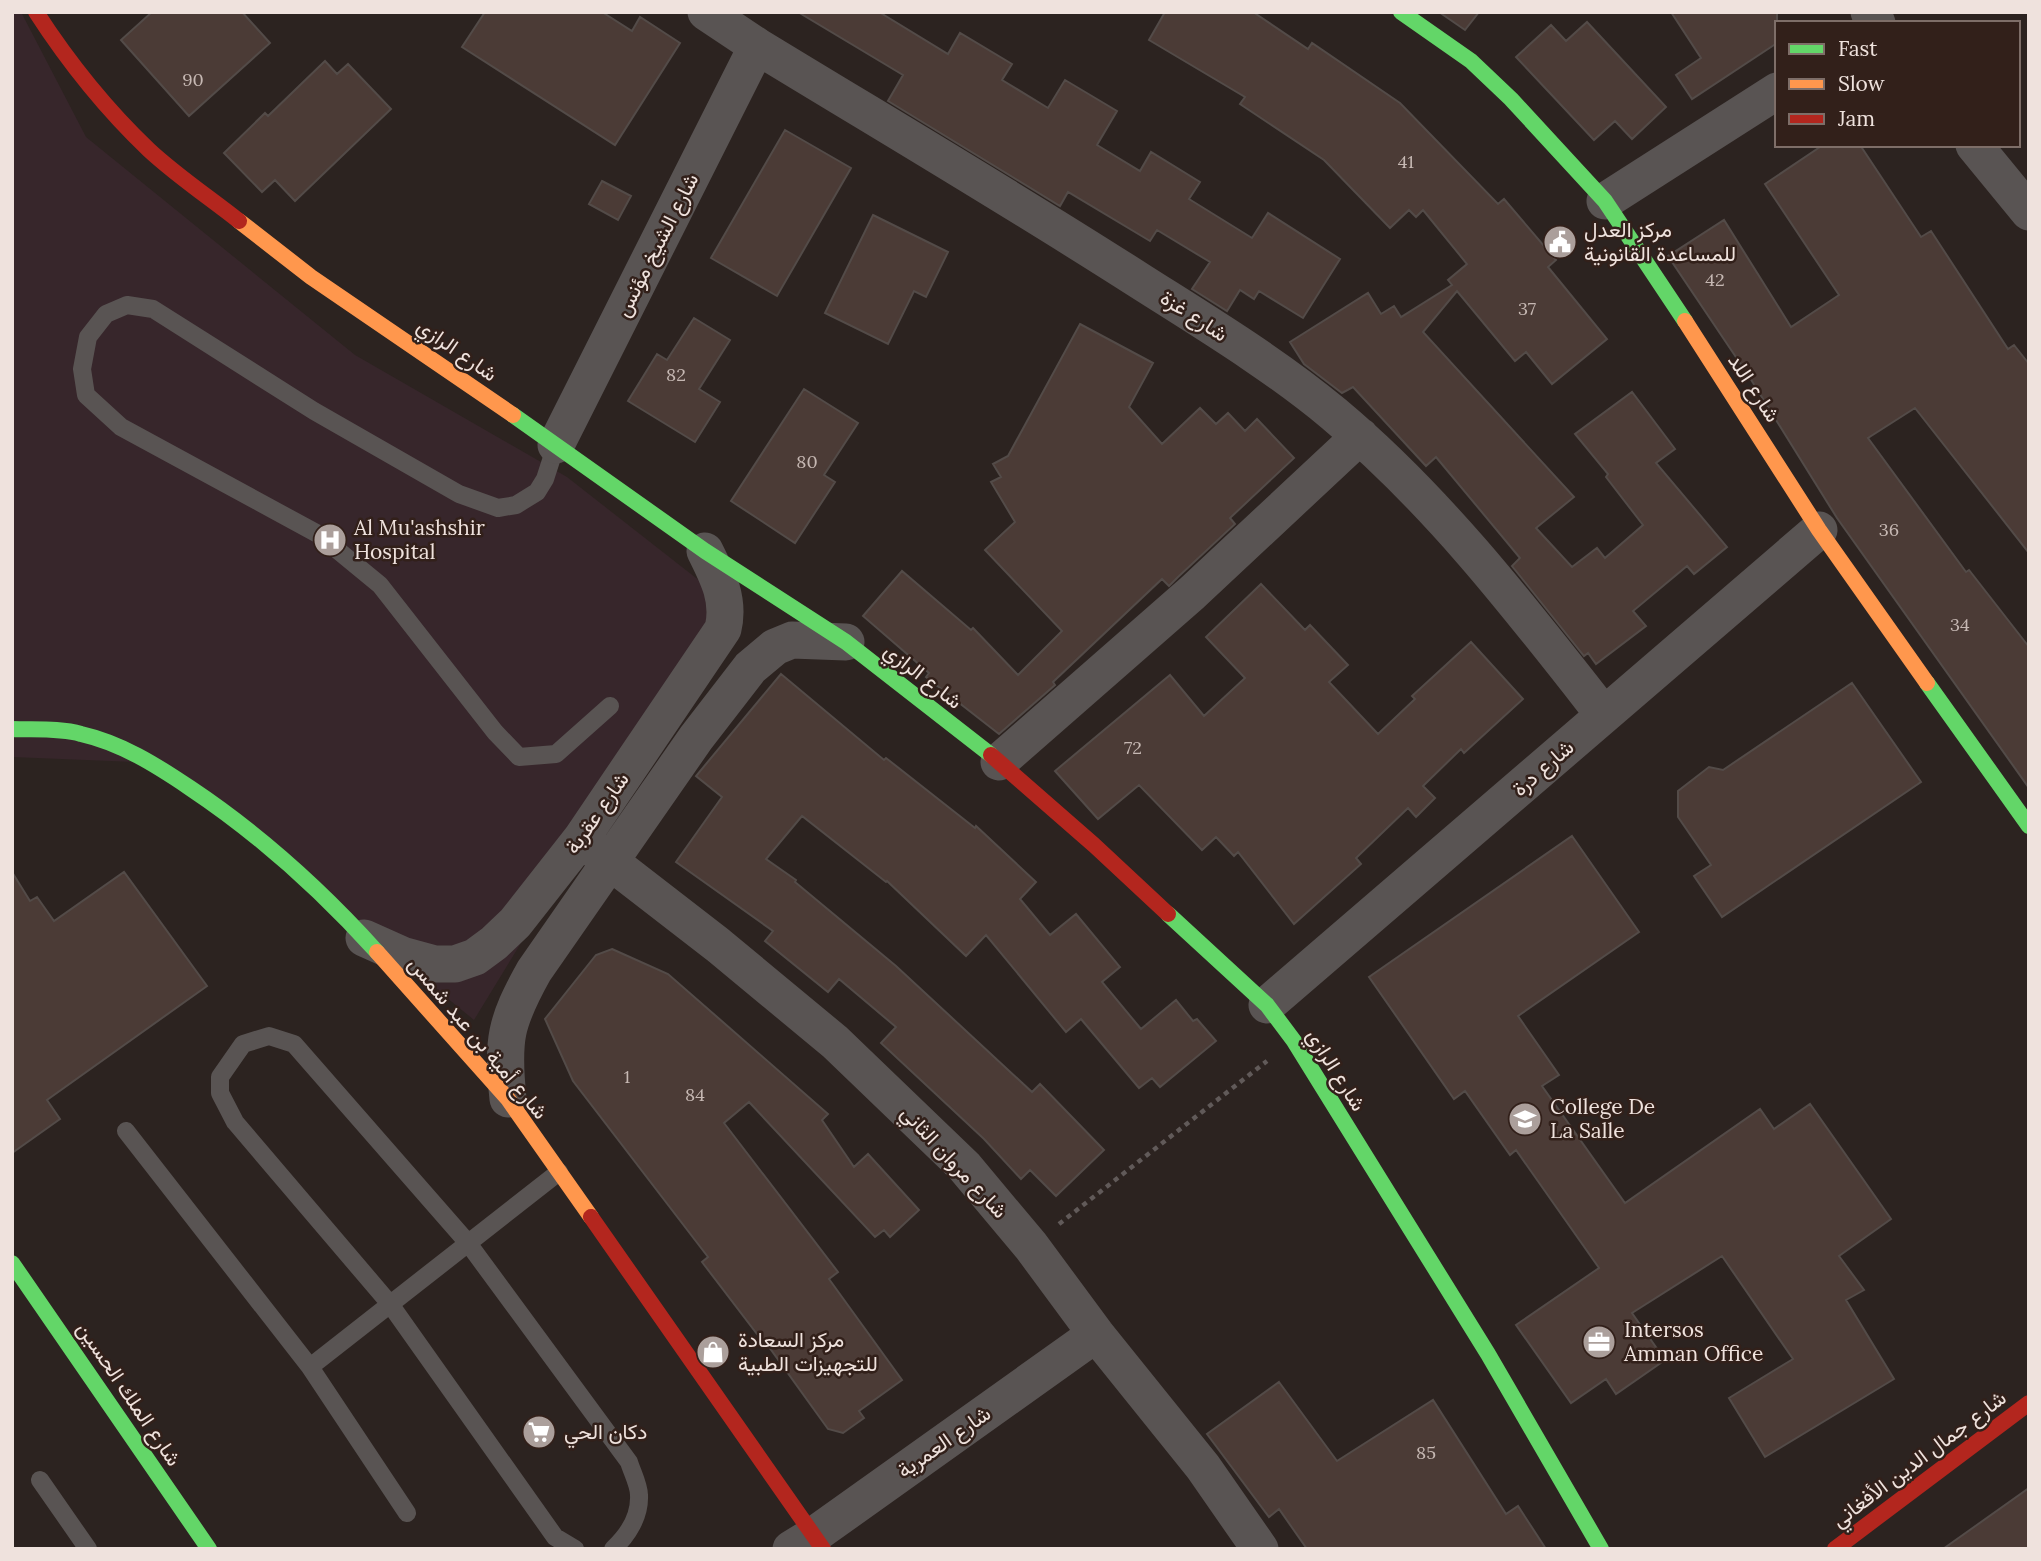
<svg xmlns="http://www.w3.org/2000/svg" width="2041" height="1561" viewBox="0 0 2041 1561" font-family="Lora,Vazirmatn,serif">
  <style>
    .medical { fill: #37262b }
    .building { fill: #4b3b36; stroke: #534b48; stroke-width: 2 }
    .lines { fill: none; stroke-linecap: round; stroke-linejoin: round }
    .path { stroke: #615a59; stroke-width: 4.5; stroke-dasharray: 5 5; stroke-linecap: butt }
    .lane { stroke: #595453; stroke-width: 18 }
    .street { stroke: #595453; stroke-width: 37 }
    .fast { stroke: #63d668; stroke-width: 16 }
    .slow { stroke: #ff974d; stroke-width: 16 }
    .jam { stroke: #b3261e; stroke-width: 16 }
    .labels { text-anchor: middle; stroke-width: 5; stroke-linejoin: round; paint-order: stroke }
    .number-label { font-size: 18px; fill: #c6b8b3 }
    .poi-label { font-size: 21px; fill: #efe2dd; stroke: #32201a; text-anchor: start }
    .street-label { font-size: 21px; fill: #efe2dd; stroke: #32201a }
  </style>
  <rect width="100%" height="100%" fill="#2c2320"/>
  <path class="medical" d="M 12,12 L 21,12 L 86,137 L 355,355 L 567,477 L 728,603 L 474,1020 L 160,763 L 12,757 Z"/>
  <path class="building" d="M 152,12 L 242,12 L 270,43 L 189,116 L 121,40 Z
    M 485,12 L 602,12 L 632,31 L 640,17 L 680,43 L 615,145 L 462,47 Z
    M 798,12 L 879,12 L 948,54 L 960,33 L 1012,64 L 1002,80 L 1048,108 L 1065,80 L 1117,111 L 1097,145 L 1140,171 L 1151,152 L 1200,182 L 1189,199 L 1252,238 L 1268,213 L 1340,259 L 1303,318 L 1259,291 L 1254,299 L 1240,290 L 1227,311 L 1192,289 L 1210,262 L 1157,230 L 1150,241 L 1068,192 L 1060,206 L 888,101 L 903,75 Z
    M 1165,12 L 1253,12 L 1308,49 L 1312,43 L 1400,103 L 1498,204 L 1504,199 L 1556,260 L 1548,267 L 1607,339 L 1552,384 L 1526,352 L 1515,361 L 1457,291 L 1423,332 L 1574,497 L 1536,528 L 1572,567 L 1597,548 L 1605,558 L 1643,525 L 1606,477 L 1608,474 L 1575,434 L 1632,392 L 1675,449 L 1656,463 L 1727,547 L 1694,574 L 1687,566 L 1633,611 L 1646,626 L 1596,664 L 1588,653 L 1584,656 L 1512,566 L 1520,558 L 1436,457 L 1426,466 L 1353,387 L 1342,393 L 1304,364 L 1290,342 L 1368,293 L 1381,314 L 1394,306 L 1401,317 L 1452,285 L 1448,280 L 1467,264 L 1423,210 L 1416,217 L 1409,210 L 1390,228 L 1324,160 L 1240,104 L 1245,97 L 1149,40 Z
    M 1439,12 L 1479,12 L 1465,30 Z
    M 1671,12 L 1777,12 L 1777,43 L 1692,99 L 1676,75 L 1701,58 Z
    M 1587,22 L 1666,107 L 1632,139 L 1615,121 L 1594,140 L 1516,57 L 1551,25 L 1566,41 Z
    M 325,61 L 337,74 L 348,64 L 391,109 L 295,201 L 275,180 L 262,192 L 224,153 L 265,113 L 268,116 Z
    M 785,130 L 851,168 L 777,296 L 711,258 Z
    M 1823,145 L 1860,145 L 1921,237 L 1931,231 L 2008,349 L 2014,345 L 2029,364 L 2029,553 L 1915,408 L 1868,438 L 1966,572 L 1969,570 L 2029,647 L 2029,788 L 1837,518 L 1750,378 L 1668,256 L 1724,220 L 1791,327 L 1839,295 L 1765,184 Z
    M 602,181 L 631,196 L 618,220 L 589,204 Z
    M 873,215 L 948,252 L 926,297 L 914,291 L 888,344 L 825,313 Z
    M 694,318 L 730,340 L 699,389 L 720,402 L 695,442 L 628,401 L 657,354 L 667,360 Z
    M 1080,324 L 1153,363 L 1129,407 L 1162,444 L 1200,408 L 1216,424 L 1228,413 L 1245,431 L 1257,419 L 1294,458 L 1230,518 L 1235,524 L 1178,577 L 1169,586 L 1162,579 L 1053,682 L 1055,685 L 999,734 L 926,677 L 929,673 L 863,616 L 902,571 L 971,630 L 973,628 L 1018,675 L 1062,631 L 985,550 L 1015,522 L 991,482 L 1001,477 L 993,464 L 1008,456 Z
    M 804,389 L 858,423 L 824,475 L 835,482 L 795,543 L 731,501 Z
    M 1261,584 L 1305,630 L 1310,625 L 1348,665 L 1329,682 L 1378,734 L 1415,699 L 1412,696 L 1471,642 L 1523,699 L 1464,753 L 1461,749 L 1423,786 L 1435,798 L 1416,817 L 1408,808 L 1356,858 L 1361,864 L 1294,924 L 1238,852 L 1234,856 L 1216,837 L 1202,850 L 1139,785 L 1098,819 L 1055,771 L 1170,675 L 1204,716 L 1245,678 L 1206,637 Z
    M 781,674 L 884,760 L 886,758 L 975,828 L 976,826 L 1036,882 L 1020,899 L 1050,935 L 1076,914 L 1120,967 L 1102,982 L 1141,1029 L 1176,1000 L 1193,1021 L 1197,1019 L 1216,1041 L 1160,1087 L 1152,1078 L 1139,1088 L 1081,1019 L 1066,1032 L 986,935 L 966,956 L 887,881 L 886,882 L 802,816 L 766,859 L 796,880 L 795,882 L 896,966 L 1032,1092 L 1040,1084 L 1104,1150 L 1056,1196 L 1030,1170 L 1021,1179 L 984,1139 L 881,1043 L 896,1027 L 839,979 L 828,992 L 765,941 L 773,931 L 676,862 L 722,797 L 696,776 Z
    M 1852,683 L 1921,782 L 1722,917 L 1694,876 L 1711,865 L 1678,817 L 1678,791 L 1709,767 L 1723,770 Z
    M 1572,836 L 1639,932 L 1518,1016 L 1559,1075 L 1542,1086 L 1625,1203 L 1760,1109 L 1774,1129 L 1810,1104 L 1891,1219 L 1839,1256 L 1864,1290 L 1846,1300 L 1894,1379 L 1765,1457 L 1729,1398 L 1793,1359 L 1722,1256 L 1632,1313 L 1665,1360 L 1616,1394 L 1606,1379 L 1571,1403 L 1516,1325 L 1599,1268 L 1516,1150 L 1510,1155 L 1465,1091 L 1454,1099 L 1369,977 Z
    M 12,872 L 30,901 L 37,897 L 54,921 L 124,872 L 207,986 L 47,1100 L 60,1119 L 12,1153 Z
    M 612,949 L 668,974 L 828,1114 L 822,1120 L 854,1167 L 868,1154 L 919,1210 L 890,1237 L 884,1230 L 875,1237 L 749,1102 L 724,1123 L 838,1272 L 829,1279 L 902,1380 L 859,1411 L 864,1418 L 843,1433 L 828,1429 L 759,1333 L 757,1334 L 702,1262 L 708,1257 L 573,1081 L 545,1019 L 596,955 Z
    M 1279,1382 L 1337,1461 L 1433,1400 L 1506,1514 L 1518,1506 L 1546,1549 L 1307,1549 L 1279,1509 L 1269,1517 L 1207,1434 Z
    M 2029,1488 L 2029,1549 L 1943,1549 Z"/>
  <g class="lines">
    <path class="path" d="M 1059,1224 L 1267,1061"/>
    <path class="lane" d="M 556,445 L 545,479 L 537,492 L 516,505 L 498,508 L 459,494 L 314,411 L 153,309 L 127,305 L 106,314 L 88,337 L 82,369 L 86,395 L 121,427 L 318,534 L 380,585 L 495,732 L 519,757 L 556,754 L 610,706
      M 126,1131 L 310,1367 L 407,1513
      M 310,1367 L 559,1172
      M 40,1480 L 88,1549
      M 575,1549 L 555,1537 L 390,1304 L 235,1122 L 220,1093 L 220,1077 L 243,1044 L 269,1036 L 294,1044 L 468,1243 L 629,1462 C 632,1472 639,1485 639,1495 C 640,1516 628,1535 613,1549"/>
    <path class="street" d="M 706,12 L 757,46 C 885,124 1014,200 1140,281 C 1206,323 1274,364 1334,414 C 1438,501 1521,609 1604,715
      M 1869,12 L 1877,23
      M 1974,145 L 2029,212
      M 1605,201 L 1777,91
      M 556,445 L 757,46
      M 999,762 L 1192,593 L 1360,436
      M 581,839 L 718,945 L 835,1042 L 964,1166 L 1031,1246 L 1096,1334 L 1203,1467 L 1260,1549
      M 364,938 L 402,955 L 435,964 L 455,964 L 475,957 L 494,943 L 515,923 L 581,839 L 723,629 C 730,600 718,577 705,551
      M 1267,1005 L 1819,530
      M 508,1099 C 502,1040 505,1023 534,971 L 696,738 L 750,668 L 775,647 L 792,640 L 846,642
      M 791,1549 L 814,1535 L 1096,1334"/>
    <path class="fast" d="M 1401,12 L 1471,61 L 1511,99 L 1605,201 L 1685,321
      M 513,415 L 705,551 L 846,642 L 991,755
      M 1927,683 L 2029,826
      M 12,729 C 34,730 60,728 81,734 C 121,743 156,765 190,788 C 259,834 321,890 377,952
      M 1168,914 L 1267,1005 L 1294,1041 L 1488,1354 L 1601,1549
      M 12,1263 L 209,1549"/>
    <path class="slow" d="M 239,221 L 311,277 L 513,415
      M 1685,321 L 1819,530 L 1927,683
      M 377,952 L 508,1099 L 591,1217"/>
    <path class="jam" d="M 36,12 C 69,63 106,109 149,150 C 177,176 210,198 239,221
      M 991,755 L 1094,845 L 1168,914
      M 591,1217 L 823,1549
      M 1835,1549 L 2029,1403"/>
  </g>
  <defs>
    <symbol id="civic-disc" viewBox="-11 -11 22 22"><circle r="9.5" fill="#ab9f9b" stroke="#32201a"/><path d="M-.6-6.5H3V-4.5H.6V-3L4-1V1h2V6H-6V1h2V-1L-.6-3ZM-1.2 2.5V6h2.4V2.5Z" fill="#fff"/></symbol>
    <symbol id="hospital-disc" viewBox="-11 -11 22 22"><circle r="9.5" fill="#ab9f9b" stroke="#32201a"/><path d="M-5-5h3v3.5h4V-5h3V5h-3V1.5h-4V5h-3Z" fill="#fff"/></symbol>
    <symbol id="school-disc" viewBox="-11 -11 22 22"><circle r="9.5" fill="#ab9f9b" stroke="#32201a"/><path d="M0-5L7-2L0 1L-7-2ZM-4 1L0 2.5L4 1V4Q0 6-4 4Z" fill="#fff"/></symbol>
    <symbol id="office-disc" viewBox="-11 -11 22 22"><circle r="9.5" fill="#ab9f9b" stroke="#32201a"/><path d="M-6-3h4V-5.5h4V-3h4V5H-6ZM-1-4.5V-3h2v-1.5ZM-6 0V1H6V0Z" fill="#fff"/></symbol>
    <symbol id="shop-disc" viewBox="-11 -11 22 22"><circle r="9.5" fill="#ab9f9b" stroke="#32201a"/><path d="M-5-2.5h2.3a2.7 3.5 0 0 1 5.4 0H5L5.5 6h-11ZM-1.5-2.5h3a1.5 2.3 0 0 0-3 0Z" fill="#fff"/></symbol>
    <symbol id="supermarket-disc" viewBox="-11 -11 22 22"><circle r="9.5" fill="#ab9f9b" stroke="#32201a"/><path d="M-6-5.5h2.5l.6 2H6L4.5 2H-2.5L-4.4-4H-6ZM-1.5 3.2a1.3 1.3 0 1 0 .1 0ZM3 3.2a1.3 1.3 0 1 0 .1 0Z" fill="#fff"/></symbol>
  </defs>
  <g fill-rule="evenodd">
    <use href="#civic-disc" x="1541" y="223" width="38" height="38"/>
    <use href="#hospital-disc" x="311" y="521" width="38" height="38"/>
    <use href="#school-disc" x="1506" y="1100" width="38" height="38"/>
    <use href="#office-disc" x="1580" y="1323" width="38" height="38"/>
    <use href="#shop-disc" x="694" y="1333" width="38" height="38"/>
    <use href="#supermarket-disc" x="520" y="1413" width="38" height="38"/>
  </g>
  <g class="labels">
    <g class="number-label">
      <text x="193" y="86">90</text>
      <text x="1406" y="168">41</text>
      <text x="1715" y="286">42</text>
      <text x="1527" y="315">37</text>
      <text x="676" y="381">82</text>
      <text x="807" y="468">80</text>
      <text x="1889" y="536">36</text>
      <text x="1960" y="631">34</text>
      <text x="1133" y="754">72</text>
      <text x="627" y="1083">1</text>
      <text x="695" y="1101">84</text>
      <text x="1426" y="1459">85</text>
    </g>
    <g class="poi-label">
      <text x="1584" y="237">مركز العدل<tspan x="1584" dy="24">للمساعدة القانونية</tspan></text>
      <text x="354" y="535">Al Mu'ashshir<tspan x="354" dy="24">Hospital</tspan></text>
      <text x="1550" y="1114">College De<tspan x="1550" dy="24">La Salle</tspan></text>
      <text x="1624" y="1337">Intersos<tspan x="1624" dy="24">Amman Office</tspan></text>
      <text x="738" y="1347">مركز السعادة<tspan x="738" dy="24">للتجهيزات الطبية</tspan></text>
      <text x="564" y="1439">دكان الحي</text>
    </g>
    <g class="street-label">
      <text transform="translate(657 245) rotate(-63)" y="7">شارع الشيخ مؤنس</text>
      <text transform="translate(1194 316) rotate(33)" y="7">شارع غزة</text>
      <text transform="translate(457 350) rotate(35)" y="7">شارع الرازي</text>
      <text transform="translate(1754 388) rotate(57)" y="7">شارع اللد</text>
      <text transform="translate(923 676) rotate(38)" y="7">شارع الرازي</text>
      <text transform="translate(1543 768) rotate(-41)" y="7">شارع درة</text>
      <text transform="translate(597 813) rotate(-55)" y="7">شارع عقربة</text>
      <text transform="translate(478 1038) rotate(50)" y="7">شارع أمية بن عبد شمس</text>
      <text transform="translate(1336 1070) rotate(58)" y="7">شارع الرازي</text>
      <text transform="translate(954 1162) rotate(47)" y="7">شارع مروان الثاني</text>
      <text transform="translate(129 1394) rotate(56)" y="7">شارع الملك الحسين</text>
      <text transform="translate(944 1442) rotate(-35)" y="7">شارع العمرية</text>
      <text transform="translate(1919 1459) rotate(-37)" y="7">شارع جمال الدين الأفغاني</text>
    </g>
  </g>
  <rect width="2041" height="1561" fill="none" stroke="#efe2dd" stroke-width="28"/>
  <rect x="1775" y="21" width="245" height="126" fill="#32201a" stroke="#7e6e68" stroke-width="2"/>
  <rect x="1789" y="44" width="35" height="10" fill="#63d668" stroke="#7e6e68" stroke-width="2"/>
  <text x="1838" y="56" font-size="21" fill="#efe2dd">Fast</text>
  <rect x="1789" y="79" width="35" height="10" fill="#ff974d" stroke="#7e6e68" stroke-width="2"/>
  <text x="1838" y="91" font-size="21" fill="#efe2dd">Slow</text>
  <rect x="1789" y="114" width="35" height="10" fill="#b3261e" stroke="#7e6e68" stroke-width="2"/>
  <text x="1838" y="126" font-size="21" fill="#efe2dd">Jam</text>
</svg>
